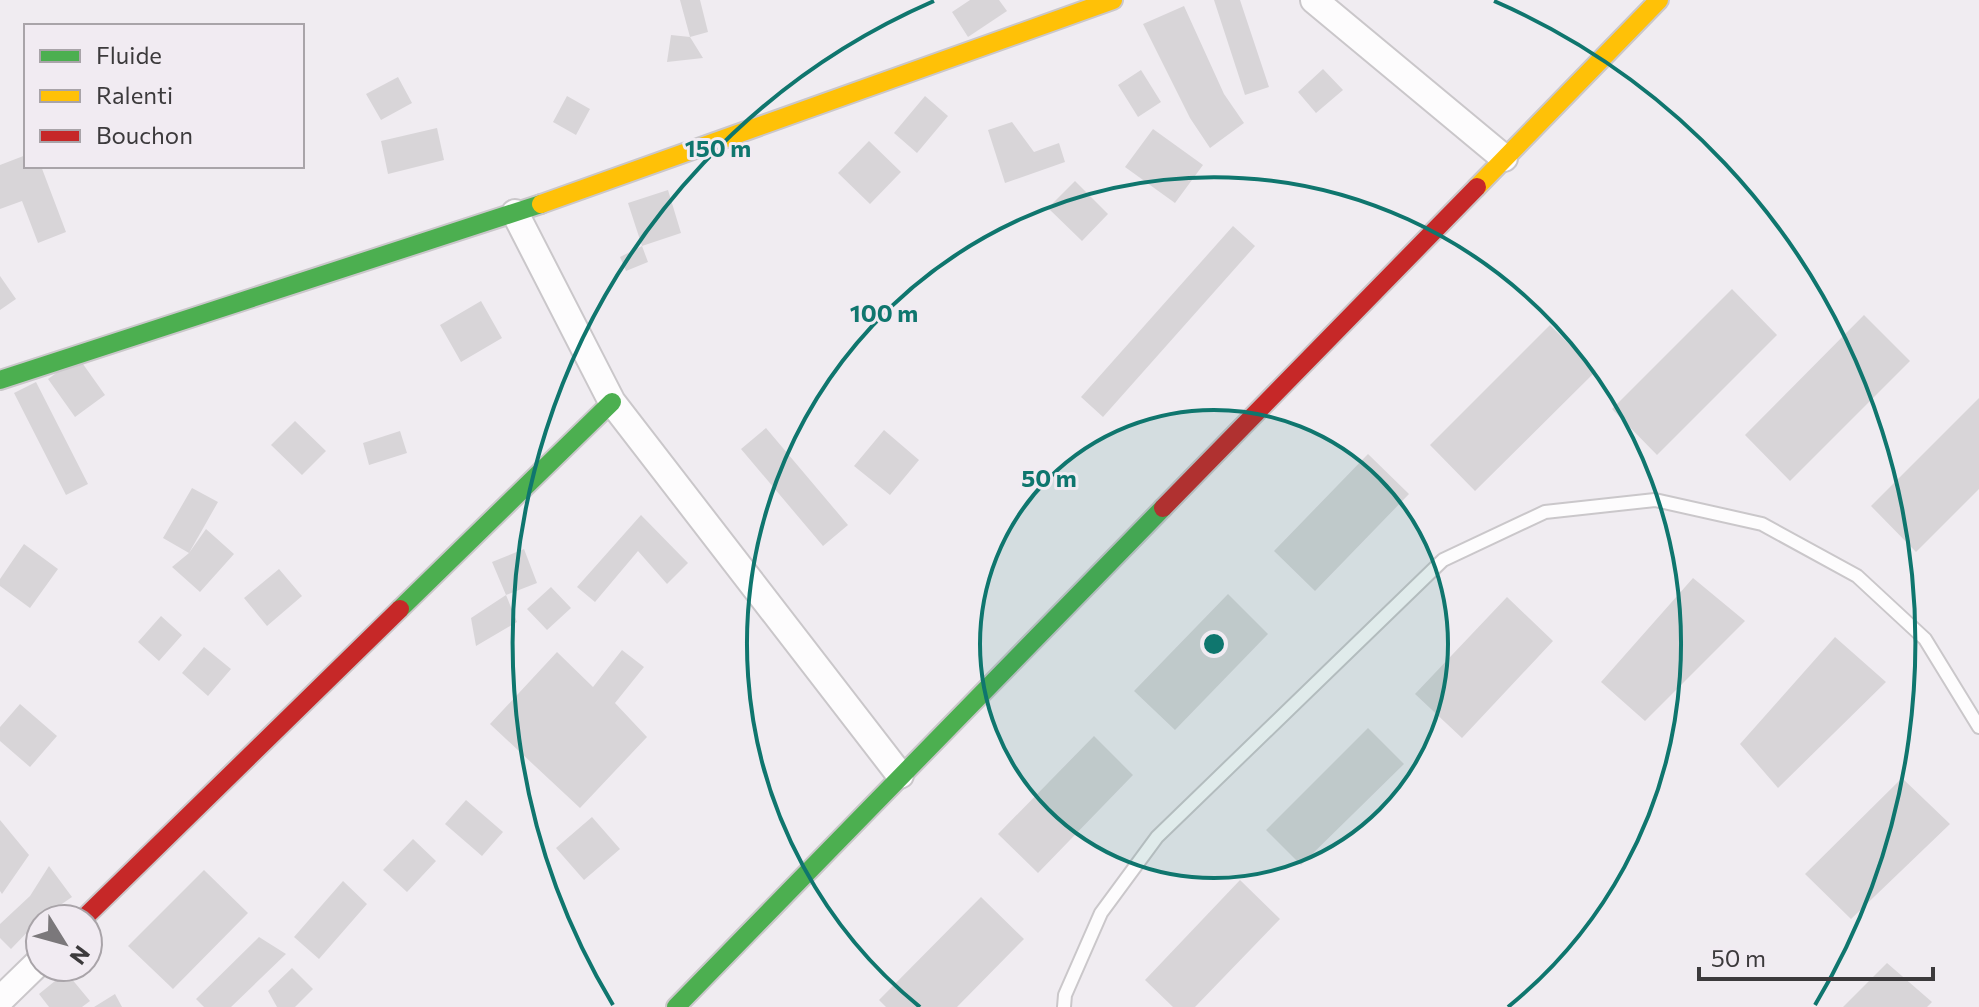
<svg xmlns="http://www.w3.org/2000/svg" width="1979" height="1007" viewBox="0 0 1979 1007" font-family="Commissioner,sans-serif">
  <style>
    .building { fill: #d8d5d8 }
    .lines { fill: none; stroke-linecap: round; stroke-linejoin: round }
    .lane-casing { stroke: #cac7ca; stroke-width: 16 }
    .street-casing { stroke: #cac7ca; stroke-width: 30 }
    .fast-casing { stroke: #cac7ca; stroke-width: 22 }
    .slow-casing { stroke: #cac7ca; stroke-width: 22 }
    .jam-casing { stroke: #cac7ca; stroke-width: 22 }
    .lane { stroke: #fdfcfd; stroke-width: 12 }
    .street { stroke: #fdfcfd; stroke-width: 26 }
    .fast { stroke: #4caf50; stroke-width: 18 }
    .slow { stroke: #ffc107; stroke-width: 18 }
    .jam { stroke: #c62828; stroke-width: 18 }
    .ring { fill: none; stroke: #0f766e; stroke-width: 4 }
    .centre { fill: #0f766e; stroke: #f1ebf2; stroke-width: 4 }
    .ring-label { font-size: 24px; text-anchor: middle; font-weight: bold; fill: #0f766e; stroke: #f1ebf2; stroke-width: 6; stroke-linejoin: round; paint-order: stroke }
  </style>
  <rect width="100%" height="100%" fill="#f0ecf1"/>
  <path class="building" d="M 680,0 L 700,0 L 708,32 L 690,37 Z
    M 970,0 L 999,0 L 1007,11 L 968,37 L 952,12 Z
    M 1214,0 L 1240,0 L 1269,87 L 1245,95 Z
    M 1184,6 L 1224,94 L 1244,123 L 1210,148 L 1190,118 L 1143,24 Z
    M 671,35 L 690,37 L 703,58 L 667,62 Z
    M 1323,69 L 1343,90 L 1316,113 L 1298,92 Z
    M 1141,70 L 1161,102 L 1138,117 L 1118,85 Z
    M 398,77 L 412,103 L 381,120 L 366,94 Z
    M 567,96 L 590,109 L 576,135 L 553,122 Z
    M 925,96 L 948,116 L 917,153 L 894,133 Z
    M 1012,122 L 1034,152 L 1059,143 L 1065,162 L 1005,183 L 988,130 Z
    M 437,128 L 444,160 L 388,174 L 381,141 Z
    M 1153,129 L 1203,165 L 1175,203 L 1125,167 Z
    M 869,141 L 901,172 L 870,204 L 838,173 Z
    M 26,155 L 26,166 L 41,166 L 66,232 L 38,243 L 22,201 L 0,209 L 0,165 Z
    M 1075,181 L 1108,214 L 1082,241 L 1048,208 Z
    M 668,190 L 681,233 L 642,246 L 628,203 Z
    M 1233,226 L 1255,246 L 1103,417 L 1081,397 Z
    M 642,246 L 648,262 L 626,271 L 620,257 Z
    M 0,276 L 16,299 L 0,310 Z
    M 1732,289 L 1777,335 L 1657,455 L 1612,409 Z
    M 481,301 L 502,338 L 461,362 L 440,325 Z
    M 1864,315 L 1910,361 L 1790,481 L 1745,435 Z
    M 1550,325 L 1596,371 L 1475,491 L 1430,445 Z
    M 78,357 L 105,395 L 75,417 L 48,379 Z
    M 36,382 L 88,484 L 66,495 L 14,393 Z
    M 1979,398 L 1979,489 L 1916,552 L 1871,506 Z
    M 295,421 L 326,451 L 302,475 L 271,445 Z
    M 766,428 L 848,525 L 823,546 L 741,449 Z
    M 884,430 L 919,460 L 890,495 L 854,466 Z
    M 400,431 L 407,453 L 369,465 L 363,443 Z
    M 1368,454 L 1409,494 L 1315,591 L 1274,551 Z
    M 192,488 L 218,502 L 189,553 L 163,538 Z
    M 641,515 L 688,563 L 667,584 L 638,551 L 595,602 L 577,587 Z
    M 206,529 L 234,554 L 200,592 L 172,567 L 189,553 Z
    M 24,544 L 58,569 L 30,608 L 0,586 L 0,579 Z
    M 524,549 L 537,583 L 506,595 L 517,622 L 476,646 L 471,618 L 506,595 L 492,562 Z
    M 279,569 L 302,596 L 267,626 L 244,598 Z
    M 1693,578 L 1745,621 L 1645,721 L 1601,682 Z
    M 551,587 L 571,608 L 547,630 L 527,609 Z
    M 1228,594 L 1268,634 L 1175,730 L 1134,691 Z
    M 1507,597 L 1553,641 L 1462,738 L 1415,694 Z
    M 161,616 L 182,635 L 159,661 L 138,642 Z
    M 1835,637 L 1886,682 L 1778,788 L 1740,744 Z
    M 204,647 L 231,669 L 208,696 L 182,673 Z
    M 622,650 L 644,667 L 615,703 L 647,737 L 580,808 L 490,724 L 557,652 L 593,687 Z
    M 20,704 L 57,736 L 30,767 L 0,741 L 0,727 Z
    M 1368,728 L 1404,764 L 1301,865 L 1266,830 Z
    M 1094,736 L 1133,775 L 1038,873 L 998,834 Z
    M 1902,778 L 1950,824 L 1851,919 L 1805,874 Z
    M 466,800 L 503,832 L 482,856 L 445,824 Z
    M 592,817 L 620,849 L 584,880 L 556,848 Z
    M 0,820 L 29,855 L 2,894 L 0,891 Z
    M 413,839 L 436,861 L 407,892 L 383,870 Z
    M 49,866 L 72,897 L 40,919 L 11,949 L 0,938 L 0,924 L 30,896 Z
    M 204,870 L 248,913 L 173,989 L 128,946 Z
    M 1240,880 L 1280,919 L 1195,1007 L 1173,1007 L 1145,980 Z
    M 343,881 L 367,904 L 319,959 L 294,937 Z
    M 981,897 L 1024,939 L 957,1007 L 886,1007 L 879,1000 Z
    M 259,937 L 286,954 L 231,1007 L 204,1007 L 196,999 Z
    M 1887,963 L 1932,1002 L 1927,1007 L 1843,1007 Z
    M 292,968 L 313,989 L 295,1007 L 277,1007 L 268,991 Z
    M 66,972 L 90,1001 L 82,1007 L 49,1007 L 39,994 Z
    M 115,994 L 122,1007 L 94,1007 Z"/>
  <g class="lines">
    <defs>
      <path id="lane" d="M 1064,1007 L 1065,995 L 1101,913 L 1157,837 L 1443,560 L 1545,512 L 1655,500 L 1762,524 L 1857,576 L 1925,639 L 1979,727"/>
      <path id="street" d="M 1314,0 L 1504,158
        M 515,213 L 612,402 L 900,775
        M 0,1000 L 40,961"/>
      <path id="fast" d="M 0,380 L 541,204
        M 400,609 L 612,402
        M 676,1007 L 1163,508"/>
      <path id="slow" d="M 1477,187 L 1659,0
        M 541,204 L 1113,0"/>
      <path id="jam" d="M 1163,508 L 1477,187
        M 83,919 L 400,609"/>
    </defs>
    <use href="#lane" class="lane-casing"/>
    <use href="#street" class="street-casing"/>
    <use href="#fast" class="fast-casing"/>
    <use href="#slow" class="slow-casing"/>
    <use href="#jam" class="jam-casing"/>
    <use href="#lane" class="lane"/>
    <use href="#street" class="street"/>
    <use href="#fast" class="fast"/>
    <use href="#slow" class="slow"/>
    <use href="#jam" class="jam"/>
  </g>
  <circle cx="1214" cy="644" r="234" fill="#0f766e" fill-opacity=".12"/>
  <g class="ring">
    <circle cx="1214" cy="644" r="234"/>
    <path d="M920 1007A467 467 0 1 1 1508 1007"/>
    <path d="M613 1005A701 701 0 0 1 934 1M1494 1A701 701 0 0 1 1815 1005"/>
  </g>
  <circle cx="1214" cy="644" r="12" class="centre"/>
  <g class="ring-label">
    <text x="718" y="157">150 m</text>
    <text x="884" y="322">100 m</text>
    <text x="1049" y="487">50 m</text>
  </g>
  <rect x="24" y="24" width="280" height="144" fill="#f1ebf2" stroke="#a9a4a9" stroke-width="2"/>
  <rect x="40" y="50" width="40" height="12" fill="#4caf50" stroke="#a9a4a9" stroke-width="2"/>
  <text x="96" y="64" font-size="24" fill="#3c3a3c">Fluide</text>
  <rect x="40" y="90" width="40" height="12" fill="#ffc107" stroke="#a9a4a9" stroke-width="2"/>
  <text x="96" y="104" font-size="24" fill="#3c3a3c">Ralenti</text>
  <rect x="40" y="130" width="40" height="12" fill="#c62828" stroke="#a9a4a9" stroke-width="2"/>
  <text x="96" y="144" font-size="24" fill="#3c3a3c">Bouchon</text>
  <g transform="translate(64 943) rotate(127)"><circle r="38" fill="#f1ebf2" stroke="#a9a4a9" stroke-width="2"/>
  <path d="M0-6L14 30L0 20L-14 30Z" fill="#7b787b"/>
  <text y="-12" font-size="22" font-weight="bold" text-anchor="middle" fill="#3c3a3c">N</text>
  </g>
  <path d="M1699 967v12h234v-12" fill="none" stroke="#3c3a3c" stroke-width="4"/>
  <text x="1711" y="967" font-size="24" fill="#3c3a3c" stroke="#f1ebf2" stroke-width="6" paint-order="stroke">50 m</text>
</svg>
